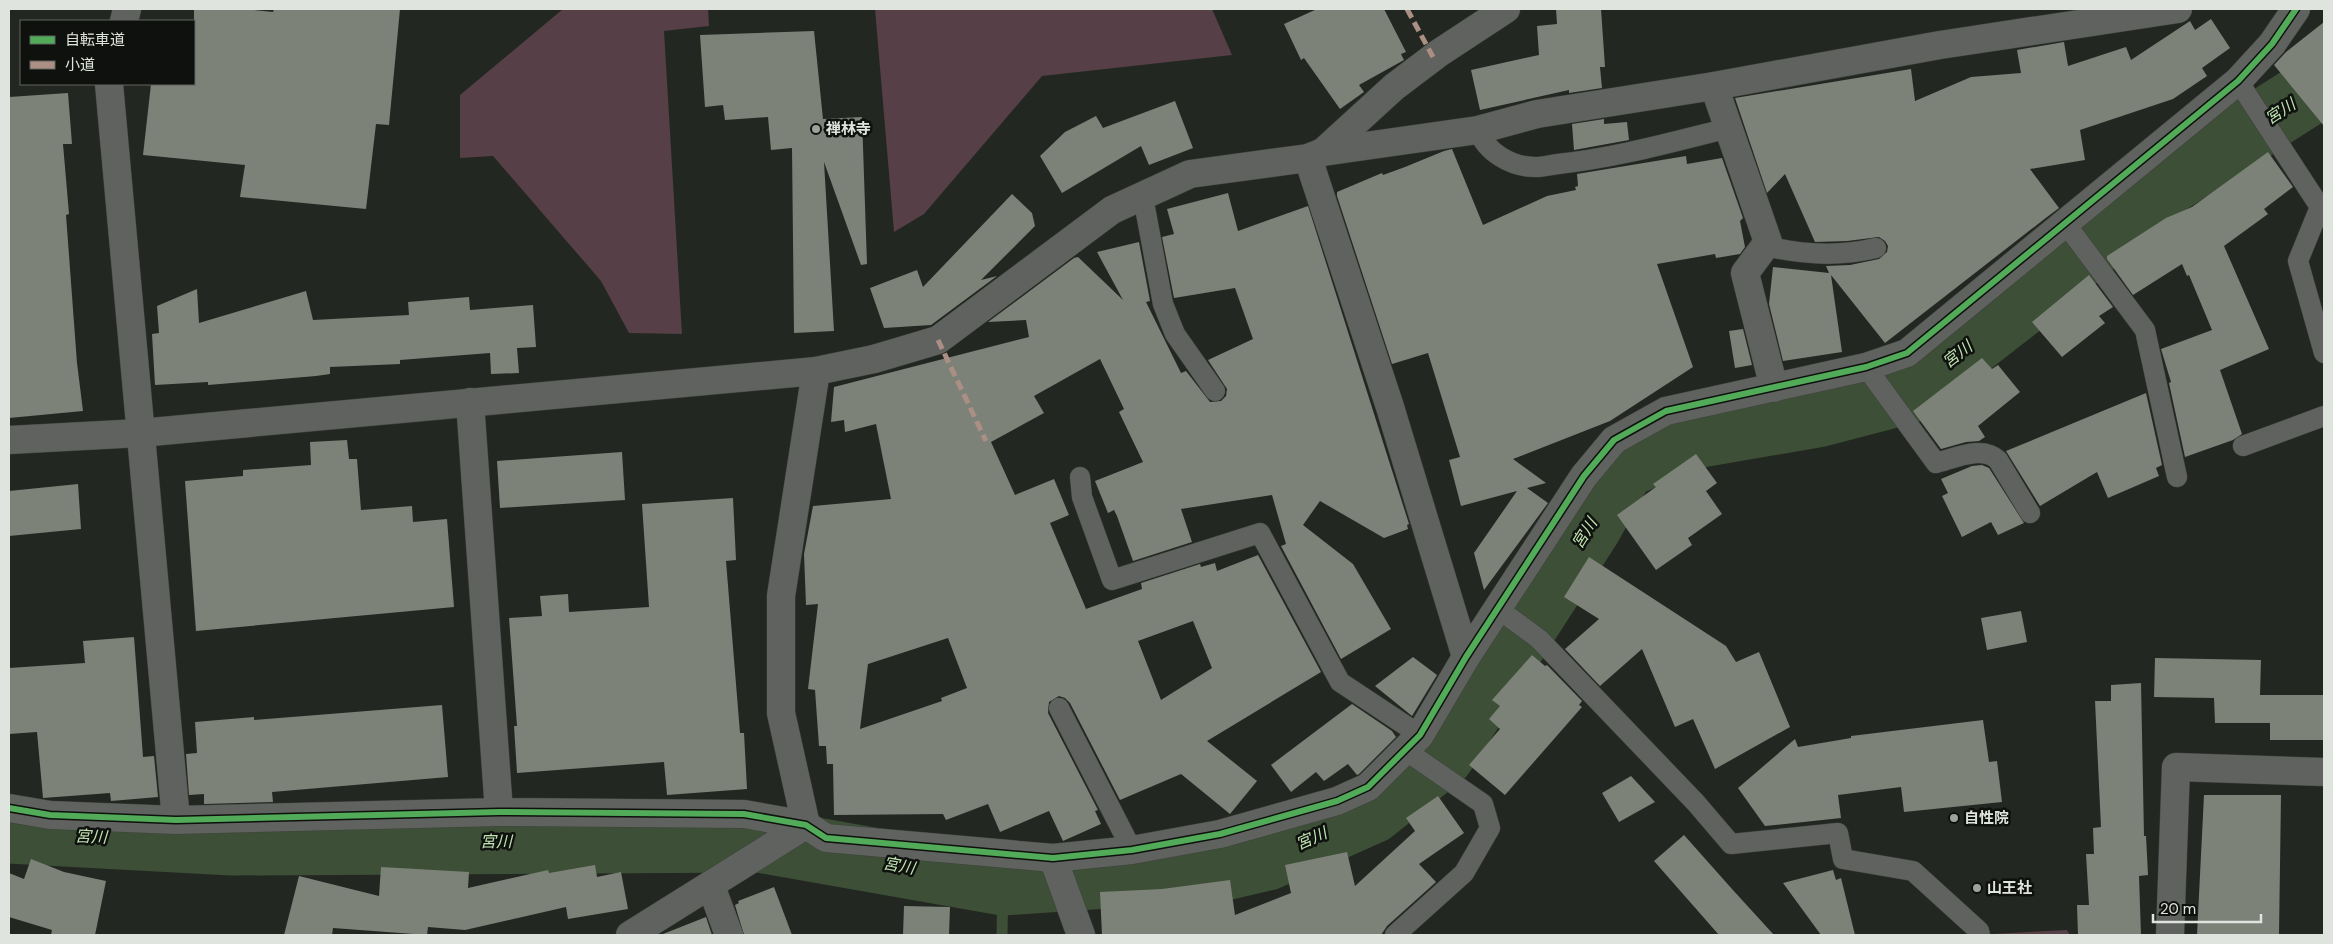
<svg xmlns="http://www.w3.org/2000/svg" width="2333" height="944" viewBox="0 0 2333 944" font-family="'DM Sans','Noto Sans JP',sans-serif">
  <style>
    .green { fill: #563f46 }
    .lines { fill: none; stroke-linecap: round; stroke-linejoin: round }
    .stream { stroke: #3d4f36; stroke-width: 11 }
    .river { stroke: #3d4f36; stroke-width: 65 }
    .building { fill: #7c8278; fill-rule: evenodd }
    .lane-casing { stroke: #3f423d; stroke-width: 21 }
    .street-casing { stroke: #3f423d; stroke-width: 29 }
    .secondary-casing { stroke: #3f423d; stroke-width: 29 }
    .lane { stroke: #5f625e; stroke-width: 20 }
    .street { stroke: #5f625e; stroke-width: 28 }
    .secondary { stroke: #5f625e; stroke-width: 28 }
    .quiet { stroke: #ac8f84; stroke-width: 5; stroke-dasharray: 10 5; stroke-linecap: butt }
    .cycleway-casing { stroke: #0e110d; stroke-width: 9 }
    .cycleway { stroke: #51ab58; stroke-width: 6 }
    .poi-dot { fill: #9ea29c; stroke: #0e110d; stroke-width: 2 }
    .labels { text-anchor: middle; stroke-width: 5; stroke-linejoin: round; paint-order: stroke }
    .poi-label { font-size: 15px; font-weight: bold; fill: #e0e4de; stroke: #0e110d; text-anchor: start }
    .water-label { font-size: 16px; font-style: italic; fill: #c1e5b2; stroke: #0e110d }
  </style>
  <rect width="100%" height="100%" fill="#232721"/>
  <path class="green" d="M 563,9 L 708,9 L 709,26 L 664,31 L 682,334 L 629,333 L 601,281 L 493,156 L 460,158 L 460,95 Z
    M 875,9 L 1212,9 L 1232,55 L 1042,76 L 924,214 L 894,232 Z
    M 2067,930 L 2070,935 L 1992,935 L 1992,934 Z"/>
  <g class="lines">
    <path class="stream" d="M 1002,935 L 1003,883"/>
    <path class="river" d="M 9,831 L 232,843 L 759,840 L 1003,883 L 1224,868 L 1267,858 L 1372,811 L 1442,755 L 1589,527 L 1623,466 L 1695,436 L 1817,415 L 1909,391 L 2025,301 L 2158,189 L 2324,83"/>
  </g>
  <path class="building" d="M 194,9 L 246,9 L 273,12 L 274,9 L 400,9 L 389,125 L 376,124 L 366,209 L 240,197 L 245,165 L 143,155 L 151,84 L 194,84 Z
    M 1317,9 L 1384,9 L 1406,52 L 1401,54 L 1404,60 L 1359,85 L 1364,92 L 1340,109 L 1304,58 L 1301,60 L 1284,24 Z
    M 1556,9 L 1601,9 L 1605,67 L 1600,67 L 1602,88 L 1569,93 L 1569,90 L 1480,110 L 1471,70 L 1539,55 L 1537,26 L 1557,24 Z
    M 2211,19 L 2230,48 L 2202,68 L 2207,76 L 2173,99 L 2080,130 L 2085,160 L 2030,169 L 2059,208 L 2047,217 L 1885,343 L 1831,275 L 1842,352 L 1783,361 L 1769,304 L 1773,267 L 1829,273 L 1826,266 L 1850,265 L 1879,259 L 1887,252 L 1888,246 L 1885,241 L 1879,237 L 1847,241 L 1815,242 L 1785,174 L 1767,193 L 1735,98 L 1911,69 L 1915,101 L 1971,77 L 2021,73 L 2017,50 L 2064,42 L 2068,66 L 2126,47 L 2131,60 L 2190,21 L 2195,30 Z
    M 2324,22 L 2324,126 L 2274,65 L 2286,52 Z
    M 814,31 L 823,119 L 862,117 L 867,264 L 861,265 L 824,162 L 834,331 L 794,333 L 792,148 L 771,150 L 768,117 L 725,120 L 723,105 L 705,107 L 700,35 Z
    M 68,93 L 72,144 L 63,144 L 69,214 L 66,215 L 77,363 L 83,411 L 9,418 L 9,97 Z
    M 1175,101 L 1193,148 L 1149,165 L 1141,146 L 1062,193 L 1040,156 L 1065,132 L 1096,116 L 1103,128 Z
    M 1604,119 L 1604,124 L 1627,122 L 1629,140 L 1574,150 L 1572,124 Z
    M 1452,149 L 1483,225 L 1547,196 L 1576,190 L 1575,187 L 1578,186 L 1577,174 L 1686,156 L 1687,164 L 1722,158 L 1743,218 L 1740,221 L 1745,247 L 1740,254 L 1716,258 L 1715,254 L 1657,264 L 1693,367 L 1610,421 L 1513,459 L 1546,483 L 1527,488 L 1548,503 L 1484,590 L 1474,553 L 1517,491 L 1461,506 L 1449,460 L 1460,457 L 1428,353 L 1392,364 L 1337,196 L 1337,192 L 1382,173 L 1383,175 L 1405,167 L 1444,151 Z
    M 2268,152 L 2293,187 L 2264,209 L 2268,214 L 2224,246 L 2269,349 L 2220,370 L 2242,434 L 2233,440 L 2185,457 L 2169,383 L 2171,382 L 2161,349 L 2212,330 L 2189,275 L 2187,276 L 2182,264 L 2133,295 L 2107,259 L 2107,256 L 2166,218 L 2192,207 Z
    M 1228,193 L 1238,231 L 1308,206 L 1409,524 L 1407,525 L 1408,529 L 1384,538 L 1320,501 L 1303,525 L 1353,564 L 1391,629 L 1341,659 L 1281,546 L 1286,544 L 1272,495 L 1181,509 L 1192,542 L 1133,561 L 1117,516 L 1114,510 L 1108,513 L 1095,481 L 1143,462 L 1119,412 L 1124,409 L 1100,359 L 1034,396 L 1044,413 L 991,442 L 1015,495 L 1054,479 L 1069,515 L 1050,523 L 1086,609 L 1142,589 L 1141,583 L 1200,564 L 1201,567 L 1215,563 L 1217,571 L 1258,555 L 1321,672 L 1207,741 L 1257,781 L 1230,814 L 1181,774 L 1120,800 L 1070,703 L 1065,698 L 1059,696 L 1049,702 L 1048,713 L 1098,810 L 1095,811 L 1101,824 L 1063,841 L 1049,811 L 1000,832 L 988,804 L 946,820 L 943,814 L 834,815 L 833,764 L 827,764 L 826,746 L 819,746 L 815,690 L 808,689 L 818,604 L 806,605 L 804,554 L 813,506 L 891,499 L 876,424 L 845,432 L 844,420 L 831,422 L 834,387 L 1029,337 L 1026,320 L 988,322 L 1074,258 L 1078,257 L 1123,300 L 1097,252 L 1139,242 L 1150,301 L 1146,302 L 1181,373 L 1186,371 L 1210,402 L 1221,401 L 1226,396 L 1227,389 L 1208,360 L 1253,339 L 1235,288 L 1174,298 L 1162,237 L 1174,234 L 1167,209 ZM 1193,621 L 1212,668 L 1161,700 L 1138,641 ZM 948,638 L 967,688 L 941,698 L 942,701 L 860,729 L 868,664 Z
    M 1012,194 L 1032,213 L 1035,226 L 981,280 L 997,276 L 931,325 L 884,328 L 870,288 L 917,270 L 923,287 Z
    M 2089,275 L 2113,307 L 2099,316 L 2105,323 L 2062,357 L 2032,322 Z
    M 197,289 L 199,323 L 306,291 L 313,320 L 409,315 L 408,302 L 469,297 L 470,310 L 533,305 L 536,347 L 517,348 L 519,373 L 491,374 L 490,353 L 400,360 L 400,364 L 330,367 L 330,374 L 316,376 L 208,385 L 208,382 L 155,385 L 152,334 L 159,333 L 157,306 Z
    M 1743,329 L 1752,365 L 1735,368 L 1729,331 Z
    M 1982,358 L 1992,369 L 1998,365 L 2020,392 L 1978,426 L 1985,437 L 1979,441 L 1966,442 L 1941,449 L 1913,411 Z
    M 2146,393 L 2162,465 L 2156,468 L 2159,476 L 2108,498 L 2097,472 L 2040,506 L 2006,451 Z
    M 347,440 L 349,459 L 357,459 L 361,510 L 412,506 L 413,522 L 447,519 L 454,607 L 196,631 L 185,481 L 243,476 L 243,470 L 311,465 L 310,442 Z
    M 622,452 L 625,500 L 500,508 L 497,461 Z
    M 1696,454 L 1717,483 L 1706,491 L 1722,514 L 1688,538 L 1692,545 L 1656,570 L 1617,515 L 1656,487 L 1653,484 Z
    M 1982,465 L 1989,468 L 2024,523 L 1998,535 L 1991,522 L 1962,537 L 1942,496 L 1948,493 L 1941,479 L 1972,466 Z
    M 78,484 L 81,529 L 9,536 L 9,491 Z
    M 733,498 L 736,560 L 726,561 L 740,733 L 744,733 L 747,789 L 667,795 L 664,762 L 517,773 L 514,726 L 517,726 L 509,618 L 542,616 L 540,596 L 568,594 L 569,612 L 649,607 L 642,504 Z
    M 1589,557 L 1726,646 L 1736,662 L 1759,652 L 1790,727 L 1715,769 L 1693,719 L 1675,727 L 1642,649 L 1600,686 L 1565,649 L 1599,619 L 1564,597 Z
    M 2021,611 L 2027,642 L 1987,650 L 1981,618 Z
    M 134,637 L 143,757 L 154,756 L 158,797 L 111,801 L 110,793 L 43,798 L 37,732 L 9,734 L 9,668 L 85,663 L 83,641 Z
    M 1532,655 L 1545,666 L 1547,665 L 1582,701 L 1579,705 L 1582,707 L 1505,795 L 1469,765 L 1500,729 L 1489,719 L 1500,706 L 1492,700 Z
    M 1413,657 L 1437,675 L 1412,716 L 1375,686 Z
    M 2155,658 L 2261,660 L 2260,695 L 2324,695 L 2324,740 L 2270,740 L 2270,723 L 2215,723 L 2214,698 L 2154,697 Z
    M 2141,683 L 2144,836 L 2146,836 L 2148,875 L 2139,876 L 2141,935 L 2078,935 L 2077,905 L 2089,905 L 2086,854 L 2094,854 L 2093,828 L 2101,827 L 2095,701 L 2111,701 L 2111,685 Z
    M 1352,704 L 1392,731 L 1396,737 L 1359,774 L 1357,775 L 1348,764 L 1324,781 L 1316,772 L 1291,792 L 1271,765 Z
    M 442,705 L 448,777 L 272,792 L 273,802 L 204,804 L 204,794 L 189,795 L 186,754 L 197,753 L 195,722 L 254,717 L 254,720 Z
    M 1983,720 L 1989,762 L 1997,761 L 2002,802 L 1904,812 L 1901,787 L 1838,795 L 1841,818 L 1765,826 L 1738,788 L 1795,739 L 1798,747 L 1851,738 L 1851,736 Z
    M 1631,776 L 1655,802 L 1619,822 L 1602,793 Z
    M 2204,795 L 2281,795 L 2279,935 L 2197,935 Z
    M 1438,796 L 1464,833 L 1419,864 L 1436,882 L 1387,926 L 1381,935 L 1102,935 L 1100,892 L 1162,889 L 1230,880 L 1235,915 L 1291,893 L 1285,865 L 1347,852 L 1355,886 L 1415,831 L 1406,818 Z
    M 1684,835 L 1732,889 L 1774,935 L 1719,935 L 1654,861 Z
    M 31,859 L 64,872 L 106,881 L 95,935 L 51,935 L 52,930 L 9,917 L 9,873 L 24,879 Z
    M 595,865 L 597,877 L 621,872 L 628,909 L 568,919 L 566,907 L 465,930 L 428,927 L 427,935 L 333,928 L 332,935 L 284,935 L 299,876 L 379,896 L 381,867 L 469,872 L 468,888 L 548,870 L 549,873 Z
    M 1833,870 L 1836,880 L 1841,878 L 1855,935 L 1821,935 L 1783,883 Z
    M 774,887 L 792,935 L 744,935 L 735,905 L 739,903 L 738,901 Z
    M 904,906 L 950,907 L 949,935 L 903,935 Z
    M 706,917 L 712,935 L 664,935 L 663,934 Z"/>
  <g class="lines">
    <defs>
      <path id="lane" d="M 2238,81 L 2320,207
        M 1478,130 C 1486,152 1511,167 1535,167 C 1542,167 1550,165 1558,164 C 1616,158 1672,142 1729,128
        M 1143,197 L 1163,304 L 1175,334 L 1215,391
        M 2324,208 L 2320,207 L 2298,261 L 2324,353
        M 2065,223 L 2145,330 L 2177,477
        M 1766,246 C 1803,255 1838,257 1876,248
        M 1866,367 L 1936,463 C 1955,458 1982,445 1998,460 L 2030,513
        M 2243,446 L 2324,416
        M 1080,477 L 1082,497 L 1112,580 L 1260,533 L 1340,682 L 1420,735
        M 1497,608 L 1539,639 L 1696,803 L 1731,844 L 1838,833 L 1843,859 L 1913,871 L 1979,931 L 1980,935
        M 1059,708 L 1132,850
        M 1395,935 L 1464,873 L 1490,828 L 1483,804 L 1405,750"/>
      <path id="street" d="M 124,21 L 127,9
        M 109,84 L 176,820
        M 1714,86 L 1768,242 L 1745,273 L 1774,388
        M 1323,152 L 1394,87 L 1439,53 L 1506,9
        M 1308,158 L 1390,407 L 1466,657
        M 470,402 L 499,812
        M 9,808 L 50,815 L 176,820 L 499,812 L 744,814 L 806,825 L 826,838 L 1053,858 L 1132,850 L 1220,834 L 1337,801 L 1368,787 L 1420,735 L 1466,657 L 1584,476 L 1614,440 L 1666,411 L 1866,367 L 1907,353 L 2238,81 L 2272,44 L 2296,9
        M 806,825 L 781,713 L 781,596 L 816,371
        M 1053,858 L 1081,935
        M 711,886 L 729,935
        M 630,935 L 806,825
        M 2170,935 L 2176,767 L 2324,772"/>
      <path id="secondary" d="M 9,440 L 140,433 L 816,371 L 874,359 L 938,340 L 1112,210 L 1190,174 L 1308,158 L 1323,152 L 1478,130 L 1537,114 L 1714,86 L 1940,45 L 2178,9"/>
    </defs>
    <use href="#lane" class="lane-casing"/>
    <use href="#street" class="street-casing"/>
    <use href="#secondary" class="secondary-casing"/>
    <use href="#lane" class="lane"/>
    <use href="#street" class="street"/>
    <use href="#secondary" class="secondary"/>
    <path class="quiet" d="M 1407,9 L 1433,57
      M 938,340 L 986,441"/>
    <defs>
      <path id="cycleway" d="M 9,808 L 50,815 L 176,820 L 499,812 L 744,814 L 806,825 L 826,838 L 1053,858 L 1132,850 L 1220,834 L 1337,801 L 1368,787 L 1420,735 L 1466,657 L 1584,476 L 1614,440 L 1666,411 L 1866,367 L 1907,353 L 2238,81 L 2272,44 L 2296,9"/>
    </defs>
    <use href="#cycleway" class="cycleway-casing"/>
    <use href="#cycleway" class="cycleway"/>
  </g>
  <g class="poi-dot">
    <circle cx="816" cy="129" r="5"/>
    <circle cx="1954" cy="818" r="5"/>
    <circle cx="1977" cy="888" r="5"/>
  </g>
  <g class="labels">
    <g class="poi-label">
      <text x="826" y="134">禅林寺</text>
      <text x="1964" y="823">自性院</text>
      <text x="1987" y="893">山王社</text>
    </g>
    <g class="water-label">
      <text transform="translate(2280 111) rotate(-33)" y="6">宮川</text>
      <text transform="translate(1957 354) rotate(-38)" y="6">宮川</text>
      <text transform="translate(1584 533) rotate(-58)" y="6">宮川</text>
      <text transform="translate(91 836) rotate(3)" y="6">宮川</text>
      <text transform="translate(1311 838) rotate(-24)" y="6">宮川</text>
      <text x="496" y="847">宮川</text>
      <text transform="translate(899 865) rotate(10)" y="6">宮川</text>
    </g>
  </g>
  <rect width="2333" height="944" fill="none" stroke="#e0e4de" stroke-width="20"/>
  <rect x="20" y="20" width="175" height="65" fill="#0e110d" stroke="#626561"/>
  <rect x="30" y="36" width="25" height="8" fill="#51ab58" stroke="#626561"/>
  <text x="65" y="45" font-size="15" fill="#e0e4de">自転車道</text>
  <rect x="30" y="61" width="25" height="8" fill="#ac8f84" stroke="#626561"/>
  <text x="65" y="70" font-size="15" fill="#e0e4de">小道</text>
  <path d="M2153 914v8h108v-8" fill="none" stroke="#e0e4de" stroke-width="2.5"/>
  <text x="2160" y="914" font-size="15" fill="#e0e4de" stroke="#0e110d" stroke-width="4" paint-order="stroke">20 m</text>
</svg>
